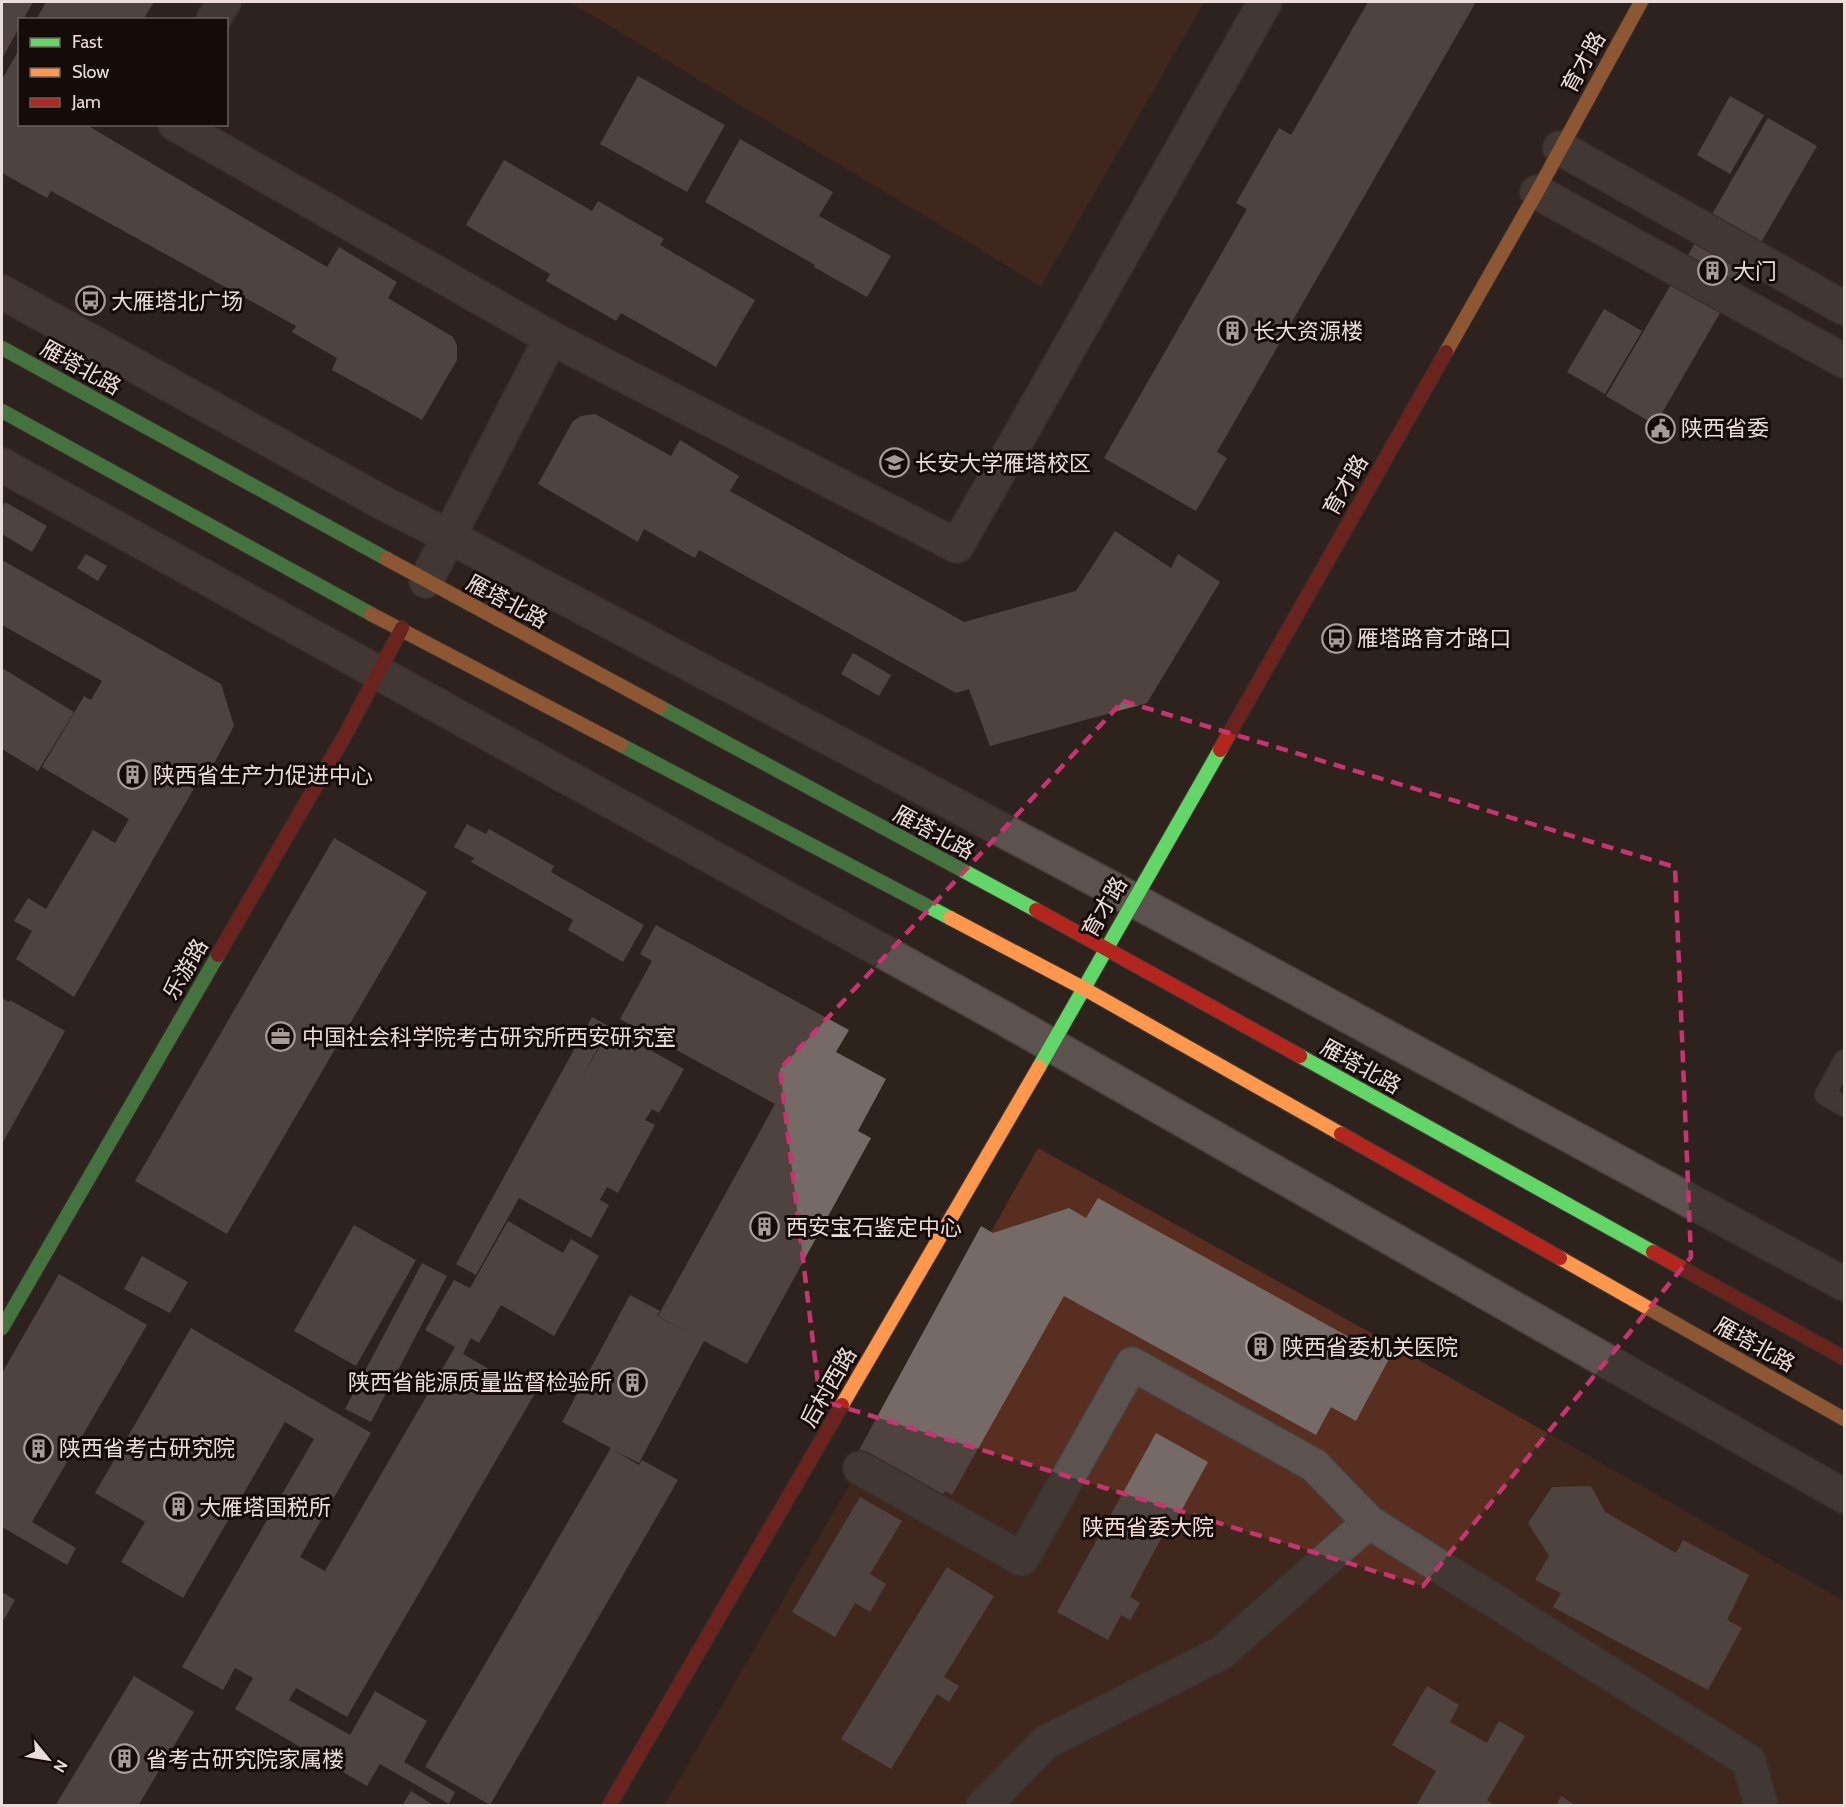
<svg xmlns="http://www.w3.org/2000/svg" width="1846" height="1807" viewBox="0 0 1846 1807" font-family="Cabin,'Noto Sans SC',sans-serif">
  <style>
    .green { fill: #572e20 }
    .building { fill: #756a66 }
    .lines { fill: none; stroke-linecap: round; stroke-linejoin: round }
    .lane-casing { stroke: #483e3a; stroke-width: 22 }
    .street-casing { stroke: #483e3a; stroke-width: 36 }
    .fast-casing { stroke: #483e3a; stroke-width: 16 }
    .slow-casing { stroke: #483e3a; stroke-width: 16 }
    .jam-casing { stroke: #483e3a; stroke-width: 16 }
    .lane { stroke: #5c524f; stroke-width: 20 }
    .street { stroke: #5c524f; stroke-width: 33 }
    .fast { stroke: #63d668; stroke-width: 14 }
    .slow { stroke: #ff974d; stroke-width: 14 }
    .jam { stroke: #b3261e; stroke-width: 14 }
    .marked { fill: none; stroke: #c8356e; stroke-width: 4.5; stroke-dasharray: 12 8; stroke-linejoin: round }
    .labels { text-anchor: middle; stroke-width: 6; stroke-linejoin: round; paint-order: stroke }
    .street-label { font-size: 22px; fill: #ebdcd7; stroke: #150b08 }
    .poi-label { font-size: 22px; fill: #ebdcd7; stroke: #150b08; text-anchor: start }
    .park-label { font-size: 22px; fill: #f6ded6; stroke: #150b08 }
  </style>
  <rect width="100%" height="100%" fill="#2e221d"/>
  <path class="green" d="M 570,2 L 1204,2 L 1041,286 Z
    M 1038,1148 L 1382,1339 L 1844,1601 L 1844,1805 L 664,1806 L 865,1458 Z"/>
  <path class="building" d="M 2,2 L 33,2 L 23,20 L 20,20 L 20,26 L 2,59 Z
    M 46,2 L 154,2 L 143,20 L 36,20 Z
    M 1368,2 L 1476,2 L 1217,452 L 1227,458 L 1196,511 L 1104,458 L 1247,209 L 1236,203 L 1279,128 L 1291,135 Z
    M 20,48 L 20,124 L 85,124 L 327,267 L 339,247 L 397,282 L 388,298 L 453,337 L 457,345 L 457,360 L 422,420 L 332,370 L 337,358 L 292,332 L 296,326 L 51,191 L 47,198 L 2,173 L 2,79 Z
    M 638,76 L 725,125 L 687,192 L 600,144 Z
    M 1730,96 L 1764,115 L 1730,174 L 1697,155 Z
    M 1768,118 L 1817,146 L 1655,425 L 1606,396 Z
    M 740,139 L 833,192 L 819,216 L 891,256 L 867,297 L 814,267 L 815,265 L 705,202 Z
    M 504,160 L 592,211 L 598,201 L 664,239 L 660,245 L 755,300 L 716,367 L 621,313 L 616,321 L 546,281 L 550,274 L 466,225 Z
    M 1604,309 L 1642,331 L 1605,394 L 1567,372 Z
    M 595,414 L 671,456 L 680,440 L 739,476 L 730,491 L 964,622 L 1076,591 L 1115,531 L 1171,568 L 1178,554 L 1220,582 L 1147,703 L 990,746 L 969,689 L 956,693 L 699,550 L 695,558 L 691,556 L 644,529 L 638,542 L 538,484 L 573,421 L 581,416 Z
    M 5,502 L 47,526 L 32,552 L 2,534 L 2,508 Z
    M 86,554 L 107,566 L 98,581 L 77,568 Z
    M 2,560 L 221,684 L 234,726 L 202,786 L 197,783 L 74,997 L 16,959 L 32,931 L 14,921 L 28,898 L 46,909 L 93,830 L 115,843 L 129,819 L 42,767 L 84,696 L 91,700 L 102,681 L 2,625 Z
    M 853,653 L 891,675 L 879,696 L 841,674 Z
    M 2,668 L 74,712 L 38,771 L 2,749 Z
    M 467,824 L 486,834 L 489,829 L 554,866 L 551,872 L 644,925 L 623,962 L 568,930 L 573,920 L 471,862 L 474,858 L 454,847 Z
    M 334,838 L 427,892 L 227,1234 L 135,1181 Z
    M 656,925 L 849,1030 L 836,1052 L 886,1079 L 858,1131 L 871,1138 L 747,1364 L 704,1341 L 639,1463 L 613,1450 L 639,1465 L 642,1460 L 678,1480 L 490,1805 L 425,1767 L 611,1448 L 562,1422 L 630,1295 L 660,1311 L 657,1316 L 690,1334 L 658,1316 L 775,1104 L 620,1019 L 652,961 L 640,954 Z
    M 3,999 L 9,1002 L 10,1000 L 65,1031 L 2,1144 Z
    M 592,1017 L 610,1027 L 580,1080 L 611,1028 L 684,1069 L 659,1113 L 652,1109 L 645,1120 L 655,1125 L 618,1193 L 607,1187 L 600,1200 L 609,1205 L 591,1238 L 519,1198 L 476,1275 L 456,1264 Z
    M 1098,1198 L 1389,1359 L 1356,1421 L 1331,1407 L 1316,1435 L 1064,1296 L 952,1495 L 945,1491 L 937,1507 L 853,1461 L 981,1226 L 993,1233 L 1069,1208 L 1086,1218 Z
    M 508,1221 L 563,1253 L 571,1239 L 599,1256 L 554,1336 L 501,1305 L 479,1343 L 471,1338 L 463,1354 L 534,1395 L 347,1717 L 296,1688 L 289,1700 L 350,1735 L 375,1691 L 427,1721 L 404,1762 L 455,1792 L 449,1804 L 380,1764 L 367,1786 L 235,1709 L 253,1678 L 235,1668 L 223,1690 L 182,1667 L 314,1439 L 285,1422 L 183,1598 L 121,1562 L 145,1522 L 95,1493 L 191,1328 L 371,1433 L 300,1557 L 325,1571 L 455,1347 L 425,1330 L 454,1280 L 470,1288 Z
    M 354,1225 L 416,1260 L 356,1366 L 294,1331 Z
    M 142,1256 L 188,1282 L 170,1313 L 124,1289 Z
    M 422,1263 L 447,1276 L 371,1422 L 345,1409 Z
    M 59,1274 L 147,1325 L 32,1522 L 76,1548 L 67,1565 L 2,1527 L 2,1373 Z
    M 1156,1433 L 1208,1462 L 1178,1517 L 1186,1521 L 1176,1540 L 1164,1533 L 1130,1597 L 1140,1603 L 1130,1620 L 1121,1615 L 1108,1640 L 1057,1612 Z
    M 1591,1486 L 1605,1512 L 1676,1553 L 1683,1540 L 1749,1575 L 1727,1620 L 1742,1628 L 1708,1690 L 1553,1607 L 1561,1593 L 1535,1580 L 1549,1556 L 1528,1523 L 1552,1487 Z
    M 860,1497 L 902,1521 L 870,1574 L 886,1584 L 870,1612 L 855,1603 L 835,1637 L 792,1612 Z
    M 947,1567 L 994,1596 L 944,1677 L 959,1686 L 949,1702 L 937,1694 L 891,1769 L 841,1739 Z
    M 2,1592 L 15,1600 L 2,1623 Z
    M 134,1676 L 194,1712 L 138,1806 L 55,1806 Z
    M 1427,1686 L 1459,1705 L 1450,1722 L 1487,1743 L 1499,1721 L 1525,1736 L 1487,1800 L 1496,1806 L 1416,1806 L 1436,1771 L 1392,1745 Z
    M 411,1791 L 435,1806 L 402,1806 Z
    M 1561,1796 L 1577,1806 L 1556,1806 Z"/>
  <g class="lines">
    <defs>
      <path id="lane" d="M 1844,1060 L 1825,1095 L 1844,1106"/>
      <path id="street" d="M 213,20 L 224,2
        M 175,124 L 551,338 L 426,581
        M 1560,148 L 1844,308
        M 1537,192 L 1844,361
        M 2,292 L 385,504 L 448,536 L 1087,875 L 1844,1284
        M 551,338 L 957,546 L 1265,2
        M 2,465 L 1007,1020 L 1844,1496
        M 860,1468 L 1022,1559 L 1132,1364 L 1314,1465 L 1369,1522
        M 983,1806 L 1046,1742 L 1221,1653 L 1369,1522 L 1749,1761 L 1761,1806"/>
      <path id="fast" d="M 2,348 L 387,559
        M 2,411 L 371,614
        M 660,707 L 1036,910
        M 621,745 L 950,918
        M 1300,1056 L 1653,1252
        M 1039,1067 L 1220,750
        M 2,1328 L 218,955"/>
      <path id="slow" d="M 1446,352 L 1537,192 L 1641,2
        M 387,559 L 660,707
        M 371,614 L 621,745
        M 950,918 L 1083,988 L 1341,1134
        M 1560,1258 L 1844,1419
        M 842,1405 L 1039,1067"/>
      <path id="jam" d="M 1220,750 L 1446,352
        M 1036,910 L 1300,1056
        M 218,955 L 344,737 L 402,628
        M 1341,1134 L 1560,1258
        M 1653,1252 L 1844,1358
        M 609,1806 L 842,1405"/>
    </defs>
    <use href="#lane" class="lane-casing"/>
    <use href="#street" class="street-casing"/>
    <use href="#fast" class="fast-casing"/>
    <use href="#slow" class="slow-casing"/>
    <use href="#jam" class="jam-casing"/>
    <use href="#lane" class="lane"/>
    <use href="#street" class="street"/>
    <use href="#fast" class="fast"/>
    <use href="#slow" class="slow"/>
    <use href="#jam" class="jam"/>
  </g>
  <path d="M0 0H1846V1807H0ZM 1123,701 L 1675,867 L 1691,1257 L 1423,1586 L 820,1400 L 780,1069 Z" fill="#2e221d" fill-opacity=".55" fill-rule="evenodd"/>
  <path class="marked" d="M 1123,701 L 1675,867 L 1691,1257 L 1423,1586 L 820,1400 L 780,1069 Z"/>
  <defs>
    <symbol id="building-ring" viewBox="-11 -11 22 22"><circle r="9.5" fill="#150b08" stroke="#a99b96" stroke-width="1.5"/><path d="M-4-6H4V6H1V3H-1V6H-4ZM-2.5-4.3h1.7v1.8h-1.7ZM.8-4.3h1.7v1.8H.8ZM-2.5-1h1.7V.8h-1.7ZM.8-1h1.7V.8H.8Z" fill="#a99b96"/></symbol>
    <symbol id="bus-ring" viewBox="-11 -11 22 22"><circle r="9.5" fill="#150b08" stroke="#a99b96" stroke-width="1.5"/><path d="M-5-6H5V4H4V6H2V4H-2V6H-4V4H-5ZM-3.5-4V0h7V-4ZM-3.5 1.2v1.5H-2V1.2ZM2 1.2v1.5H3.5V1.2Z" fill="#a99b96"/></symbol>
    <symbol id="civic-ring" viewBox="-11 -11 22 22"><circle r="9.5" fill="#150b08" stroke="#a99b96" stroke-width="1.5"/><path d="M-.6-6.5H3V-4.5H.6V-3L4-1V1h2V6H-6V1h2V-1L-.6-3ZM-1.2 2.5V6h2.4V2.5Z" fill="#a99b96"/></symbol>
    <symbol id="university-ring" viewBox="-11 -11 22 22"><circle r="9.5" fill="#150b08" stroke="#a99b96" stroke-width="1.5"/><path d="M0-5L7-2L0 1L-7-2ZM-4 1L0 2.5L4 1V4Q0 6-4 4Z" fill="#a99b96"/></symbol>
    <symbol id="office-ring" viewBox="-11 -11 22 22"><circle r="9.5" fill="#150b08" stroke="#a99b96" stroke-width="1.5"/><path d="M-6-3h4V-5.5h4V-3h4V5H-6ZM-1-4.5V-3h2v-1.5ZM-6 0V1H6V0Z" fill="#a99b96"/></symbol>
  </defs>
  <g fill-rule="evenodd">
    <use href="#building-ring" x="1696" y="254" width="33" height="33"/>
    <use href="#bus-ring" x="74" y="284" width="33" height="33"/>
    <use href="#building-ring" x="1216" y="314" width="33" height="33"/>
    <use href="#civic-ring" x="1644" y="412" width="33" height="33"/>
    <use href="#university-ring" x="878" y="446" width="33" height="33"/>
    <use href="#bus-ring" x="1320" y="622" width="33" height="33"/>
    <use href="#building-ring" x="116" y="758" width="33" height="33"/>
    <use href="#office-ring" x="264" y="1020" width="33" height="33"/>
    <use href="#building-ring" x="748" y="1210" width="33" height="33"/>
    <use href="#building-ring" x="1244" y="1330" width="33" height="33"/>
    <use href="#building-ring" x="616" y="1366" width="33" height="33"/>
    <use href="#building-ring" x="22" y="1432" width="33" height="33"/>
    <use href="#building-ring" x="162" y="1490" width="33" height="33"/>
    <use href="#building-ring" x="108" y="1742" width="33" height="33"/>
  </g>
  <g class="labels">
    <g class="street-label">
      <text transform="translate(1583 62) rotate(-61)" y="8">育才路</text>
      <text transform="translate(81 367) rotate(29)" y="8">雁塔北路</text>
      <text transform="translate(1345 485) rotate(-60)" y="8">育才路</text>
      <text transform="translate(507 601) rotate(28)" y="8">雁塔北路</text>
      <text transform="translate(934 832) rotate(28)" y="8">雁塔北路</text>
      <text transform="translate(1104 907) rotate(-60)" y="8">育才路</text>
      <text transform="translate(185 969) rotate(-60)" y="8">乐游路</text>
      <text transform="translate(1361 1066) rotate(29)" y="8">雁塔北路</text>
      <text transform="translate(1755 1344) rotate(29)" y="8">雁塔北路</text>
      <text transform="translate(828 1387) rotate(-60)" y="8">后村西路</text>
    </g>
    <g class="poi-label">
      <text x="1733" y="279">大门</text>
      <text x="111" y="309">大雁塔北广场</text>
      <text x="1253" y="339">长大资源楼</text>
      <text x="1681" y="436">陕西省委</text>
      <text x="915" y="471">长安大学雁塔校区</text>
      <text x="1357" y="646">雁塔路育才路口</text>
      <text x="153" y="783">陕西省生产力促进中心</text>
      <text x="302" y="1045">中国社会科学院考古研究所西安研究室</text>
      <text x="786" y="1235">西安宝石鉴定中心</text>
      <text x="1282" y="1355">陕西省委机关医院</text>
      <text x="612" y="1390" text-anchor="end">陕西省能源质量监督检验所</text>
      <text x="59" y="1456">陕西省考古研究院</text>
      <text x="199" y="1515">大雁塔国税所</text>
      <text x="146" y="1767">省考古研究院家属楼</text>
    </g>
    <g class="park-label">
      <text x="1148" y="1535">陕西省委大院</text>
    </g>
  </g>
  <rect width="1846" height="1807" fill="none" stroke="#ebdcd7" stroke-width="6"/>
  <rect x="18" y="18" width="210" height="108" fill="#150b08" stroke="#6b5f5b" stroke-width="1.5"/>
  <rect x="30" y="38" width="30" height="9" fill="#63d668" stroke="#6b5f5b" stroke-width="1.5"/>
  <text x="72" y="48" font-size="18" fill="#ebdcd7">Fast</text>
  <rect x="30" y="68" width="30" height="9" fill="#ff974d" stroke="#6b5f5b" stroke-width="1.5"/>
  <text x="72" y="78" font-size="18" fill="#ebdcd7">Slow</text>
  <rect x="30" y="98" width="30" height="9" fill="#b3261e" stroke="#6b5f5b" stroke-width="1.5"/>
  <text x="72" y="108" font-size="18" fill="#ebdcd7">Jam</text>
  <g transform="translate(48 1759) rotate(120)" stroke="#150b08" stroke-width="4.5" paint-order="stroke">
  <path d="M0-4.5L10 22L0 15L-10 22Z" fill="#ebdcd7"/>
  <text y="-9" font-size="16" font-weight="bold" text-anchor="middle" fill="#ebdcd7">N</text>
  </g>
</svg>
